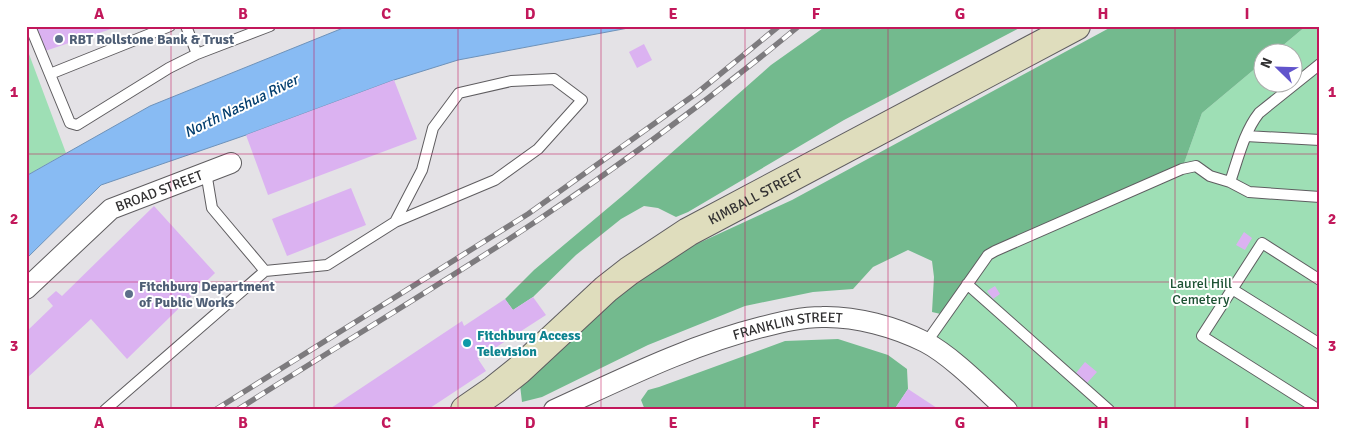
<svg xmlns="http://www.w3.org/2000/svg" width="1346" height="436" viewBox="0 0 1346 436" font-family="Signika,sans-serif">
  <style>
    .green { fill: #9edfb5 }
    .forest { fill: #73ba8e }
    .water { fill: #88bbf3; stroke: #6e92b9 }
    .building { fill: #dbb2f1 }
    .lines { fill: none; stroke-linecap: round; stroke-linejoin: round }
    .service-casing { stroke: #5f5d60; stroke-width: 12 }
    .minor-casing { stroke: #5f5d60; stroke-width: 22 }
    .secondary-casing { stroke: #5f5d60; stroke-width: 30 }
    .service { stroke: #fff; stroke-width: 10 }
    .minor { stroke: #fff; stroke-width: 20 }
    .secondary { stroke: #dfddbd; stroke-width: 28 }
    .rail-casing { stroke: #7d7b7e; stroke-width: 5.5 }
    .rail { stroke: #fff; stroke-width: 4; stroke-dasharray: 11; stroke-linecap: butt }
    .grid { fill: none; stroke: #c2185b; stroke-width: 1; stroke-opacity: 0.55 }
    .service-dot { fill: #5c6f8a; stroke: #fff; stroke-width: 2 }
    .culture-dot { fill: #0f9aa8; stroke: #fff; stroke-width: 2 }
    .labels { text-anchor: middle; stroke-width: 4; stroke-linejoin: round; paint-order: stroke }
    .service-label { font-size: 14px; font-weight: bold; fill: #4e5e75; stroke: #fff; text-anchor: start }
    .street-label { font-size: 14px; fill: #323132; stroke: #fff }
    .park-label { font-size: 14px; fill: #1d5234; stroke: #fff }
    .culture-label { font-size: 14px; font-weight: bold; fill: #0d838f; stroke: #fff; text-anchor: start }
    .water-label { font-size: 15px; font-style: italic; fill: #023d6e; stroke: #fff }
    .neatline { fill: none; stroke: #c2185b; stroke-width: 2 }
    .grid-label { font-size: 16px; text-anchor: middle; font-weight: bold; fill: #c2185b }
  </style>
  <rect width="100%" height="100%" fill="#e4e2e6"/>
  <path class="green" d="M 1306,26 L 1320,26 L 1320,410 L 1007,410 L 926,343 L 981,263 L 1182,169 L 1202,113 L 1263,62 L 1264,82 L 1294,82 L 1294,52 L 1275,52 Z
    M 26,46 L 66,153 L 26,176 Z"/>
  <path class="forest" d="M 826,26 L 1023,26 L 844,120 L 688,212 L 676,217 L 658,208 L 644,206 L 621,219 L 576,255 L 533,297 L 513,310 L 505,299 L 534,270 L 627,192 L 771,65 Z
    M 1113,26 L 1306,26 L 1275,52 L 1264,52 L 1263,62 L 1202,113 L 1182,169 L 995,251 L 945,315 L 932,312 L 934,277 L 932,261 L 908,250 L 873,267 L 853,289 L 813,292 L 745,306 L 648,345 L 542,397 L 522,402 L 520,385 L 591,315 L 675,254 L 792,200 Z
    M 838,339 L 888,355 L 907,369 L 908,389 L 894,410 L 645,410 L 641,400 L 648,390 L 659,387 L 785,341 Z"/>
  <path class="water" d="M 348,26 L 639,26 L 458,60 L 394,80 L 246,135 L 101,185 L 26,259 L 26,176 L 150,106 Z"/>
  <path class="building" d="M 33,26 L 117,26 L 117,27 L 42,52 Z
    M 644,44 L 652,60 L 637,68 L 629,52 Z
    M 394,80 L 417,139 L 268,195 L 246,135 Z
    M 351,188 L 366,225 L 287,256 L 272,219 Z
    M 154,206 L 215,273 L 127,359 L 91,319 L 26,379 L 26,332 L 53,306 L 47,299 L 56,291 L 62,296 Z
    M 1244,232 L 1252,238 L 1245,250 L 1236,245 Z
    M 995,286 L 1000,294 L 993,299 L 987,291 Z
    M 533,297 L 546,315 L 478,359 L 486,371 L 427,410 L 328,410 L 462,321 L 464,326 L 505,299 L 513,310 Z
    M 1085,362 L 1097,372 L 1087,383 L 1076,373 Z
    M 908,389 L 940,410 L 894,410 Z"/>
  <g class="lines">
    <defs>
      <path id="service" d="M 30,26 L 70,123 L 77,125 L 169,68 L 197,54
        M 186,26 L 197,54 L 270,26
        M 50,74 L 170,26
        M 1246,136 L 1320,140
        M 1230,182 C 1238,159 1244,132 1259,113 L 1320,64
        M 265,271 L 327,265 L 395,222 L 422,170 L 433,128 L 459,93 L 511,81 L 554,79 L 582,100 L 538,149 L 495,180 L 395,222
        M 967,284 L 1109,410
        M 1232,289 L 1320,344
        M 926,343 L 988,255 L 995,251 L 1182,169 L 1196,166 L 1210,176 L 1230,182 L 1249,192 L 1320,197
        M 105,410 L 265,271 L 212,208 L 206,172
        M 1319,410 L 1202,336 L 1262,243 L 1320,280"/>
      <g id="minor">
        <path id="s1" d="M 26,289 L 111,209 L 231,163"/>
        <path id="s2" d="M 554,410 C 622,379 690,345 762,327 C 782,322 802,317 822,317 C 856,316 895,327 925,342 C 952,356 984,389 1007,410"/>
      </g>
      <g id="secondary">
        <path id="s3" d="M 465,410 L 494,390 L 519,370 L 606,289 L 629,271 L 688,232 L 1076,26"/>
      </g>
    </defs>
    <use href="#service" class="service-casing"/>
    <use href="#minor" class="minor-casing"/>
    <use href="#secondary" class="secondary-casing"/>
    <use href="#service" class="service"/>
    <use href="#minor" class="minor"/>
    <use href="#secondary" class="secondary"/>
    <defs>
      <path id="rail" d="M 215,410 L 528,214 L 697,93 L 779,26
        M 237,410 C 337,346 439,286 538,220 C 628,160 715,95 799,26"/>
    </defs>
    <use href="#rail" class="rail-casing"/>
    <use href="#rail" class="rail"/>
  </g>
  <path class="grid" d="M 171,26 L 171,410M 314,26 L 314,410M 458,26 L 458,410M 601,26 L 601,410M 745,26 L 745,410M 888,26 L 888,410M 1032,26 L 1032,410M 1175,26 L 1175,410M 26,154 L 1320,154M 26,282 L 1320,282"/>
  <g class="service-dot">
    <circle cx="59" cy="39" r="5"/>
    <circle cx="129" cy="294" r="5"/>
  </g>
  <circle class="culture-dot" cx="467" cy="343" r="5"/>
  <g class="labels">
    <g class="service-label">
      <text x="69" y="44">RBT Rollstone Bank &amp; Trust</text>
      <text x="139" y="291">Fitchburg Department<tspan x="139" dy="16">of Public Works</tspan></text>
    </g>
    <g class="street-label">
      <text dy="5" stroke="none"><textPath href="#s1" startOffset="168">BROAD STREET</textPath></text>
      <text dy="5" stroke="none"><textPath href="#s3" startOffset="362">KIMBALL STREET</textPath></text>
      <text dy="5" stroke="none"><textPath href="#s2" startOffset="250">FRANKLIN STREET</textPath></text>
    </g>
    <g class="park-label">
      <text x="1201" y="288">Laurel Hill<tspan x="1201" dy="16">Cemetery</tspan></text>
    </g>
    <g class="culture-label">
      <text x="477" y="340">Fitchburg Access<tspan x="477" dy="16">Television</tspan></text>
    </g>
    <g class="water-label">
      <text transform="translate(241 106) rotate(-26)" y="5">North Nashua River</text>
    </g>
  </g>
  <rect width="1346" height="436" fill="none" stroke="#ffffff" stroke-width="55"/>
  <g transform="translate(1278 68) rotate(293)"><circle r="24" fill="#ffffff" stroke="#adadad"/>
  <path d="M0-4L9 19L0 12L-9 19Z" fill="#6154cc"/>
  <text y="-8" font-size="14" font-weight="bold" text-anchor="middle" fill="#323132">N</text>
  </g>
  <rect x="28" y="28" width="1290" height="380" class="neatline"/>
  <g class="grid-label">
    <text x="99" y="19">A</text>
    <text x="243" y="19">B</text>
    <text x="386" y="19">C</text>
    <text x="530" y="19">D</text>
    <text x="673" y="19">E</text>
    <text x="816" y="19">F</text>
    <text x="960" y="19">G</text>
    <text x="1103" y="19">H</text>
    <text x="1247" y="19">I</text>
    <text x="14" y="97">1</text>
    <text x="1332" y="97">1</text>
    <text x="14" y="224">2</text>
    <text x="1332" y="224">2</text>
    <text x="14" y="351">3</text>
    <text x="1332" y="351">3</text>
    <text x="99" y="428">A</text>
    <text x="243" y="428">B</text>
    <text x="386" y="428">C</text>
    <text x="530" y="428">D</text>
    <text x="673" y="428">E</text>
    <text x="816" y="428">F</text>
    <text x="960" y="428">G</text>
    <text x="1103" y="428">H</text>
    <text x="1247" y="428">I</text>
  </g>
</svg>
